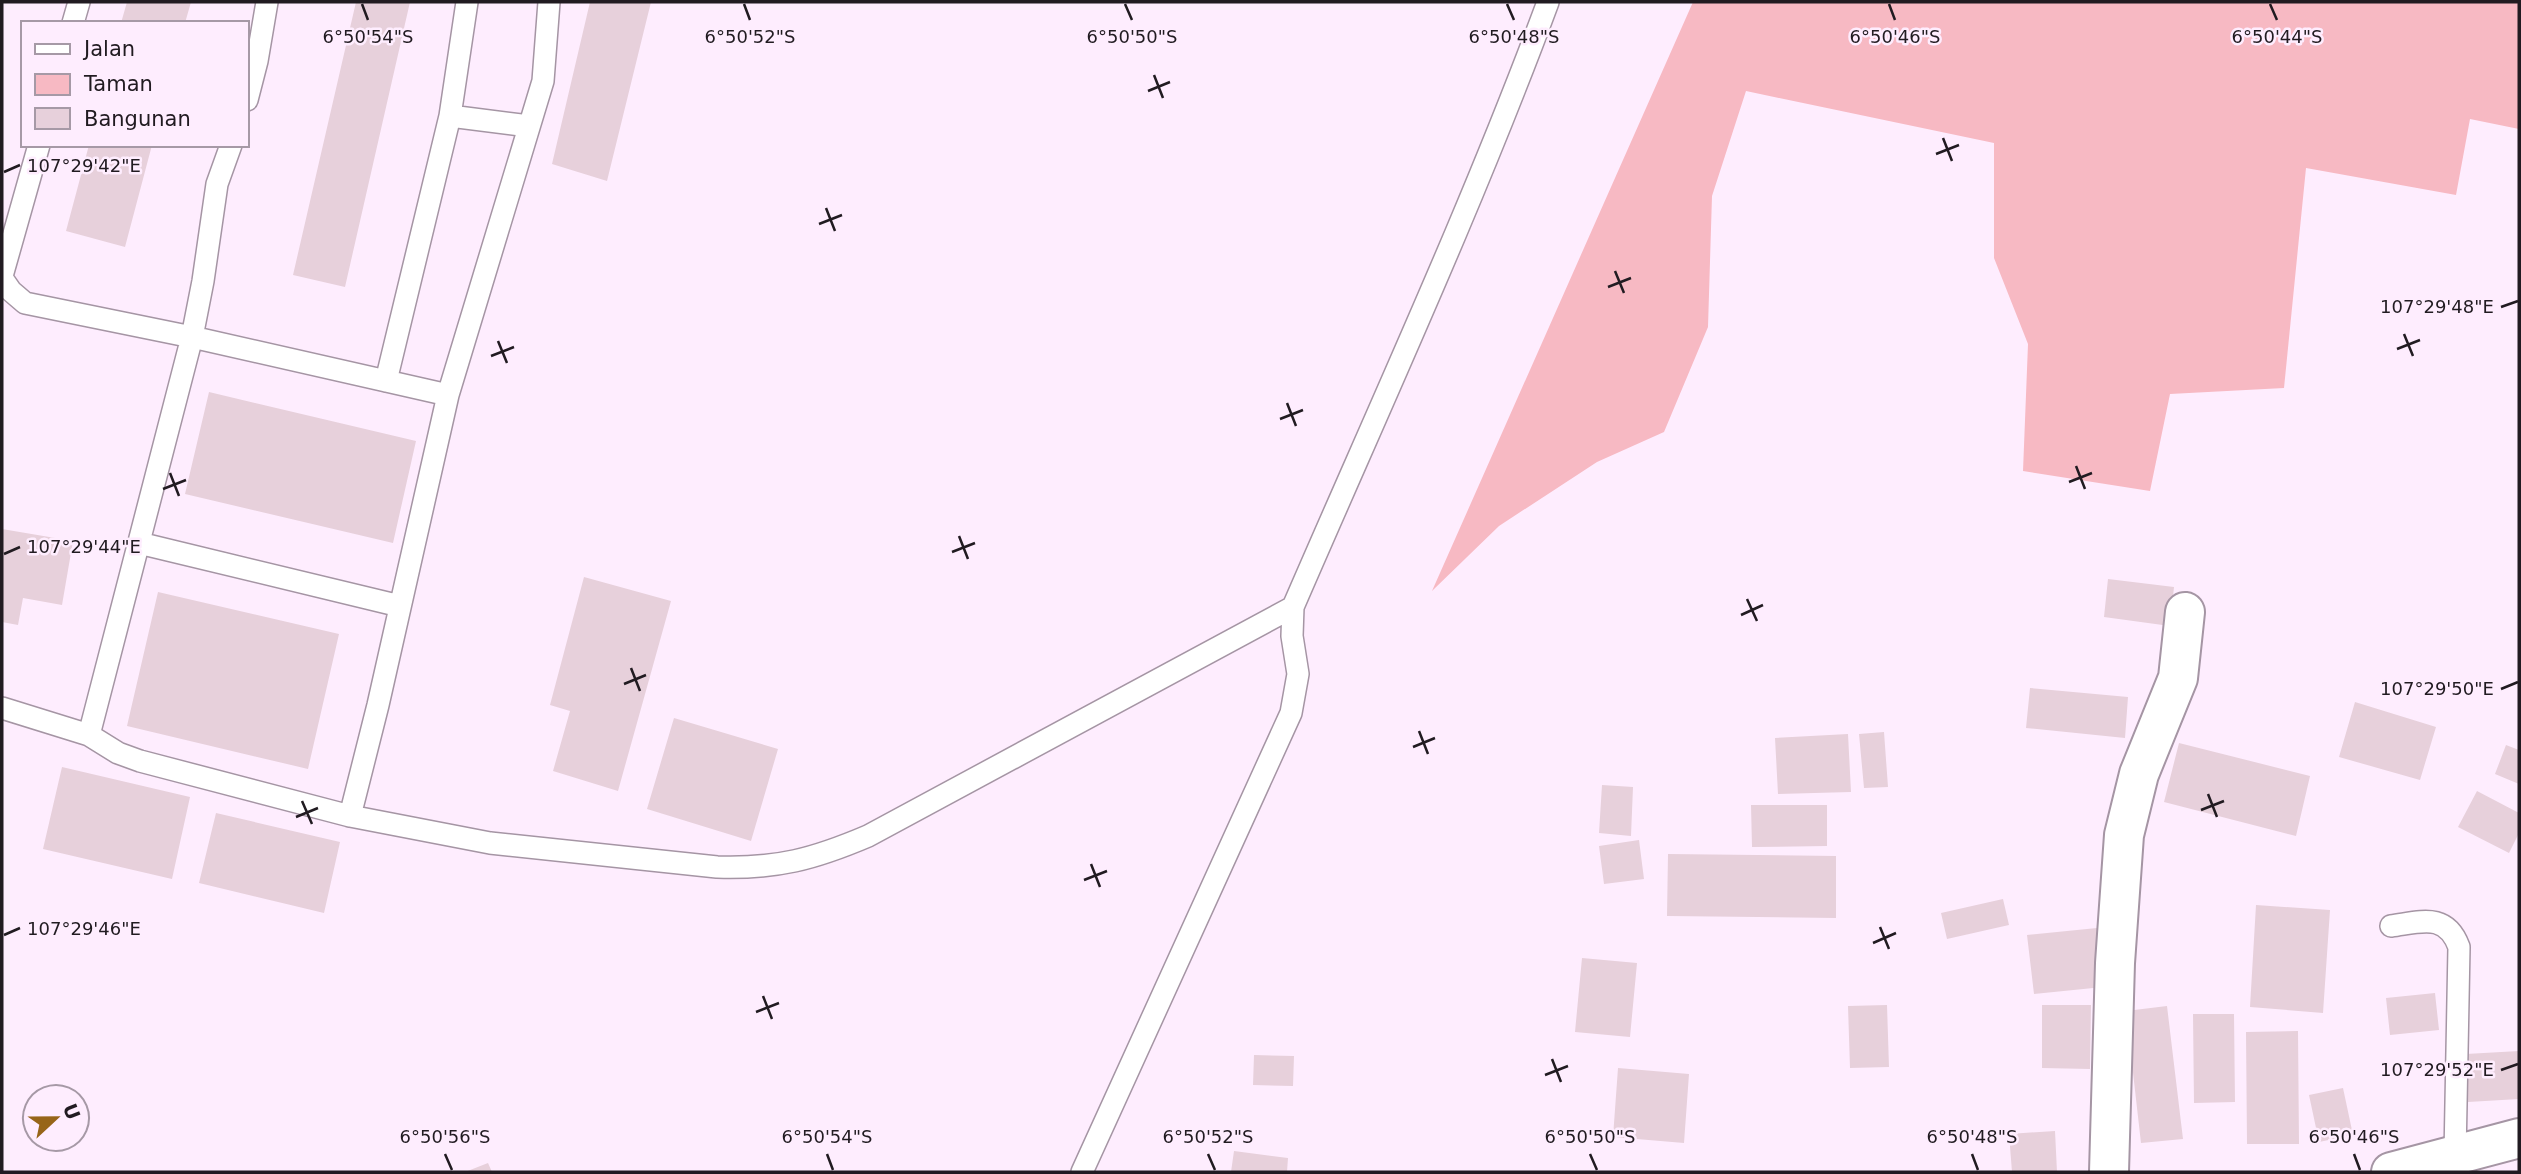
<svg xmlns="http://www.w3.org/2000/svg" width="2521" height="1174" viewBox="0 0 2521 1174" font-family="'DejaVu Sans',sans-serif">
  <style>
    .green { fill: #f7b9c3 }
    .building { fill: #e7d0db }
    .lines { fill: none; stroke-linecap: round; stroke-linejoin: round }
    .service-casing { stroke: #a595a4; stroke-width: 24 }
    .minor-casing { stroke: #a595a4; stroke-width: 42 }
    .trunk-casing { stroke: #a595a4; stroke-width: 42 }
    .service { stroke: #fff; stroke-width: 21 }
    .minor { stroke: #fff; stroke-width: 38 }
    .trunk { stroke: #fff; stroke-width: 38 }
    .ticks { fill: none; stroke: #211b21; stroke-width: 2.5 }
    .ticks-label { font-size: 18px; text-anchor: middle; fill: #211b21; stroke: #feedfe; stroke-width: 5; stroke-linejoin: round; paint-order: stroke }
  </style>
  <rect width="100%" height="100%" fill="#feedfe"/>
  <path class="green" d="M 1693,2 L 2519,2 L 2519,129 L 2470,119 L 2456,195 L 2306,168 L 2284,388 L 2170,394 L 2150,491 L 2023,471 L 2028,344 L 1994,258 L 1994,143 L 1746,91 L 1712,196 L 1708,327 L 1664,432 L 1597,462 L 1499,526 L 1432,591 Z"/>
  <path class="building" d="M 127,2 L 191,2 L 185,23 L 121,23 Z
    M 356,2 L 410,2 L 345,287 L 293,275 Z
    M 590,2 L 651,2 L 607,181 L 552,164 Z
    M 89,145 L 152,145 L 125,247 L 66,231 Z
    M 209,392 L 416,441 L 393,543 L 185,494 Z
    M 2,529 L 73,541 L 62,605 L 23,598 L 18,625 L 2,622 Z
    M 584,577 L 671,601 L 618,791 L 553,771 L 570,711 L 550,705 Z
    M 2108,579 L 2174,587 L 2170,626 L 2104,617 Z
    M 158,592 L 339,634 L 308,769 L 127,726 Z
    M 2030,688 L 2128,697 L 2125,738 L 2026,728 Z
    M 2355,702 L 2436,727 L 2420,780 L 2339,757 Z
    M 674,718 L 778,749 L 751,841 L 647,809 Z
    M 1884,732 L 1888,787 L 1864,788 L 1859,734 Z
    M 1848,734 L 1851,792 L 1778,794 L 1775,738 Z
    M 2179,743 L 2310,776 L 2296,836 L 2164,802 Z
    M 2506,745 L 2519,750 L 2519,784 L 2495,774 Z
    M 62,767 L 190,797 L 172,879 L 43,849 Z
    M 1602,785 L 1633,787 L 1631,836 L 1599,833 Z
    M 2477,791 L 2519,813 L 2519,833 L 2509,853 L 2458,827 Z
    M 1751,805 L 1827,805 L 1827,846 L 1752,847 Z
    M 216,813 L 340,842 L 324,913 L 199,883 Z
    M 1639,840 L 1644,879 L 1604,884 L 1599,846 Z
    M 1668,854 L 1836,856 L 1836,918 L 1667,916 Z
    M 2003,899 L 2009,925 L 1947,939 L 1941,913 Z
    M 2256,905 L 2330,910 L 2323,1013 L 2250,1007 Z
    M 2107,927 L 2113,986 L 2034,994 L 2027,935 Z
    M 1582,958 L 1637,963 L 1630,1037 L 1575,1032 Z
    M 2435,993 L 2439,1030 L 2390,1035 L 2386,998 Z
    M 1887,1005 L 1889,1067 L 1850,1068 L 1848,1006 Z
    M 2042,1005 L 2091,1005 L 2090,1069 L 2042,1068 Z
    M 2167,1006 L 2183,1139 L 2141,1143 L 2126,1011 Z
    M 2193,1014 L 2234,1014 L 2235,1102 L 2194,1103 Z
    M 2298,1031 L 2299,1144 L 2247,1144 L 2246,1032 Z
    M 2519,1051 L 2519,1099 L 2468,1102 L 2466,1054 Z
    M 1254,1055 L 1294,1056 L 1293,1086 L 1253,1085 Z
    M 1618,1068 L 1689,1074 L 1684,1143 L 1613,1137 Z
    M 2343,1088 L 2353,1135 L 2319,1142 L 2309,1095 Z
    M 2055,1131 L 2057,1172 L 2012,1172 L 2009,1134 Z
    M 1234,1151 L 1288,1158 L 1287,1172 L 1231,1172 Z
    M 488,1163 L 492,1172 L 465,1172 Z"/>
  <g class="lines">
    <defs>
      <path id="service" d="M 73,23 L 79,2
        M 247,100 L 257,61 L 267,2
        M 450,116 L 529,126
        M 2,276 L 39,145
        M 2,278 L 11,291 L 25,303 L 192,337 L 448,395
        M 386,381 L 450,116 L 467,2
        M 139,543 L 400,606
        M 2,708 L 89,735 L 118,753 L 140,761 L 350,816 L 490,843 L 717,867 C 777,869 814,859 868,836 L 1293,607
        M 89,735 L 192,337 L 203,281 L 217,184 L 231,145
        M 350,816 L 378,705 L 448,395 L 543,81 L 549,2
        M 2391,926 C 2421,922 2446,912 2459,947 L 2455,1156
        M 1082,1172 L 1291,713 L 1298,674 L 1292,636 L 1293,607 C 1380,406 1472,207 1548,2"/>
      <path id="minor" d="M 2109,1172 L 2115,963 L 2124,835 L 2139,774 L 2178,678 L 2185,612"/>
      <path id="trunk" d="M 2391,1172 L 2519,1138"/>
    </defs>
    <use href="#service" class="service-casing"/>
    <use href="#minor" class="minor-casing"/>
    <use href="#trunk" class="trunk-casing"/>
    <use href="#service" class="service"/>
    <use href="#minor" class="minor"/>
    <use href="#trunk" class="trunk"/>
  </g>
  <path class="ticks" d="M 362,4 L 368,20M 744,4 L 750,20M 1125,4 L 1132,20M 1507,4 L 1514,20M 1889,4 L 1895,20M 2270,4 L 2277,20M 1154,75 L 1163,98M 1148,91 L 1170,82M 1943,138 L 1952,161M 1936,154 L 1959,145M 4,172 L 20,165M 826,208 L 835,231M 819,224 L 842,215M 1615,271 L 1624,293M 1608,287 L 1631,278M 2501,307 L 2518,301M 2404,334 L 2413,356M 498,341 L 507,363M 2397,349 L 2420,340M 491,356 L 514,347M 1287,403 L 1296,426M 1280,419 L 1303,410M 2076,466 L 2085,489M 170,473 L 179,496M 2069,482 L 2092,473M 163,489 L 186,480M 959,536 L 968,559M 952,552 L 975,543M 4,554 L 20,547M 1747,599 L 1757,621M 1741,615 L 1763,605M 631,668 L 640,691M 624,684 L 646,675M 2501,689 L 2518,682M 1419,731 L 1428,754M 1413,747 L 1435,738M 2208,794 L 2217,817M 302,801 L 312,824M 2201,810 L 2224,801M 296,817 L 318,808M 1091,864 L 1100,887M 1084,880 L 1107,871M 1880,927 L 1889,949M 4,935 L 20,928M 1873,943 L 1896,933M 763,996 L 772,1019M 756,1012 L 779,1003M 1552,1059 L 1561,1082M 2501,1070 L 2518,1064M 1545,1075 L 1568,1066M 445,1154 L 452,1170M 827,1154 L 833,1170M 1208,1154 L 1215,1170M 1590,1154 L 1597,1170M 1972,1154 L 1978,1170M 2354,1154 L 2360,1170"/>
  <g class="ticks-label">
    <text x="1514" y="43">6°50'48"S</text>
    <text x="368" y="43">6°50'54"S</text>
    <text x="750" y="43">6°50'52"S</text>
    <text x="1132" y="43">6°50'50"S</text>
    <text x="1895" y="43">6°50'46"S</text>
    <text x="2277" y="43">6°50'44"S</text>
    <text x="84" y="172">107°29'42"E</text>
    <text x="2437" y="313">107°29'48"E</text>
    <text x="84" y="553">107°29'44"E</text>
    <text x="2437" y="695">107°29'50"E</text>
    <text x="84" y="935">107°29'46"E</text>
    <text x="2437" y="1076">107°29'52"E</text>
    <text x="445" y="1143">6°50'56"S</text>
    <text x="827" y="1143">6°50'54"S</text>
    <text x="1208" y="1143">6°50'52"S</text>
    <text x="1590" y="1143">6°50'50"S</text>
    <text x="1972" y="1143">6°50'48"S</text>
    <text x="2354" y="1143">6°50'46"S</text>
  </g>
  <rect width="2521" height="1174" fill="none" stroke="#211b21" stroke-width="7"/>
  <rect x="21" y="21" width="228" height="126" fill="#feedfe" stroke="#a699a6" stroke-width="2"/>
  <rect x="35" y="44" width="35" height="10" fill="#ffffff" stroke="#a699a6" stroke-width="2"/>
  <text x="84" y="56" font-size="21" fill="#211b21">Jalan</text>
  <rect x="35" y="74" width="35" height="21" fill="#f7b9c3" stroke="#a699a6" stroke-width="2"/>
  <text x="84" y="91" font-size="21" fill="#211b21">Taman</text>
  <rect x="35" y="108" width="35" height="21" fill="#e7d0db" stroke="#a699a6" stroke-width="2"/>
  <text x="84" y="126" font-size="21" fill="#211b21">Bangunan</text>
  <g transform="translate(56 1118) rotate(68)"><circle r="33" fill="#feedfe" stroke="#a699a6" stroke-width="2"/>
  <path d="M0-5L12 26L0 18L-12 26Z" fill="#976519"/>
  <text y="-10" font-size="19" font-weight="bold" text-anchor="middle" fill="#211b21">U</text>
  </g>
</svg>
